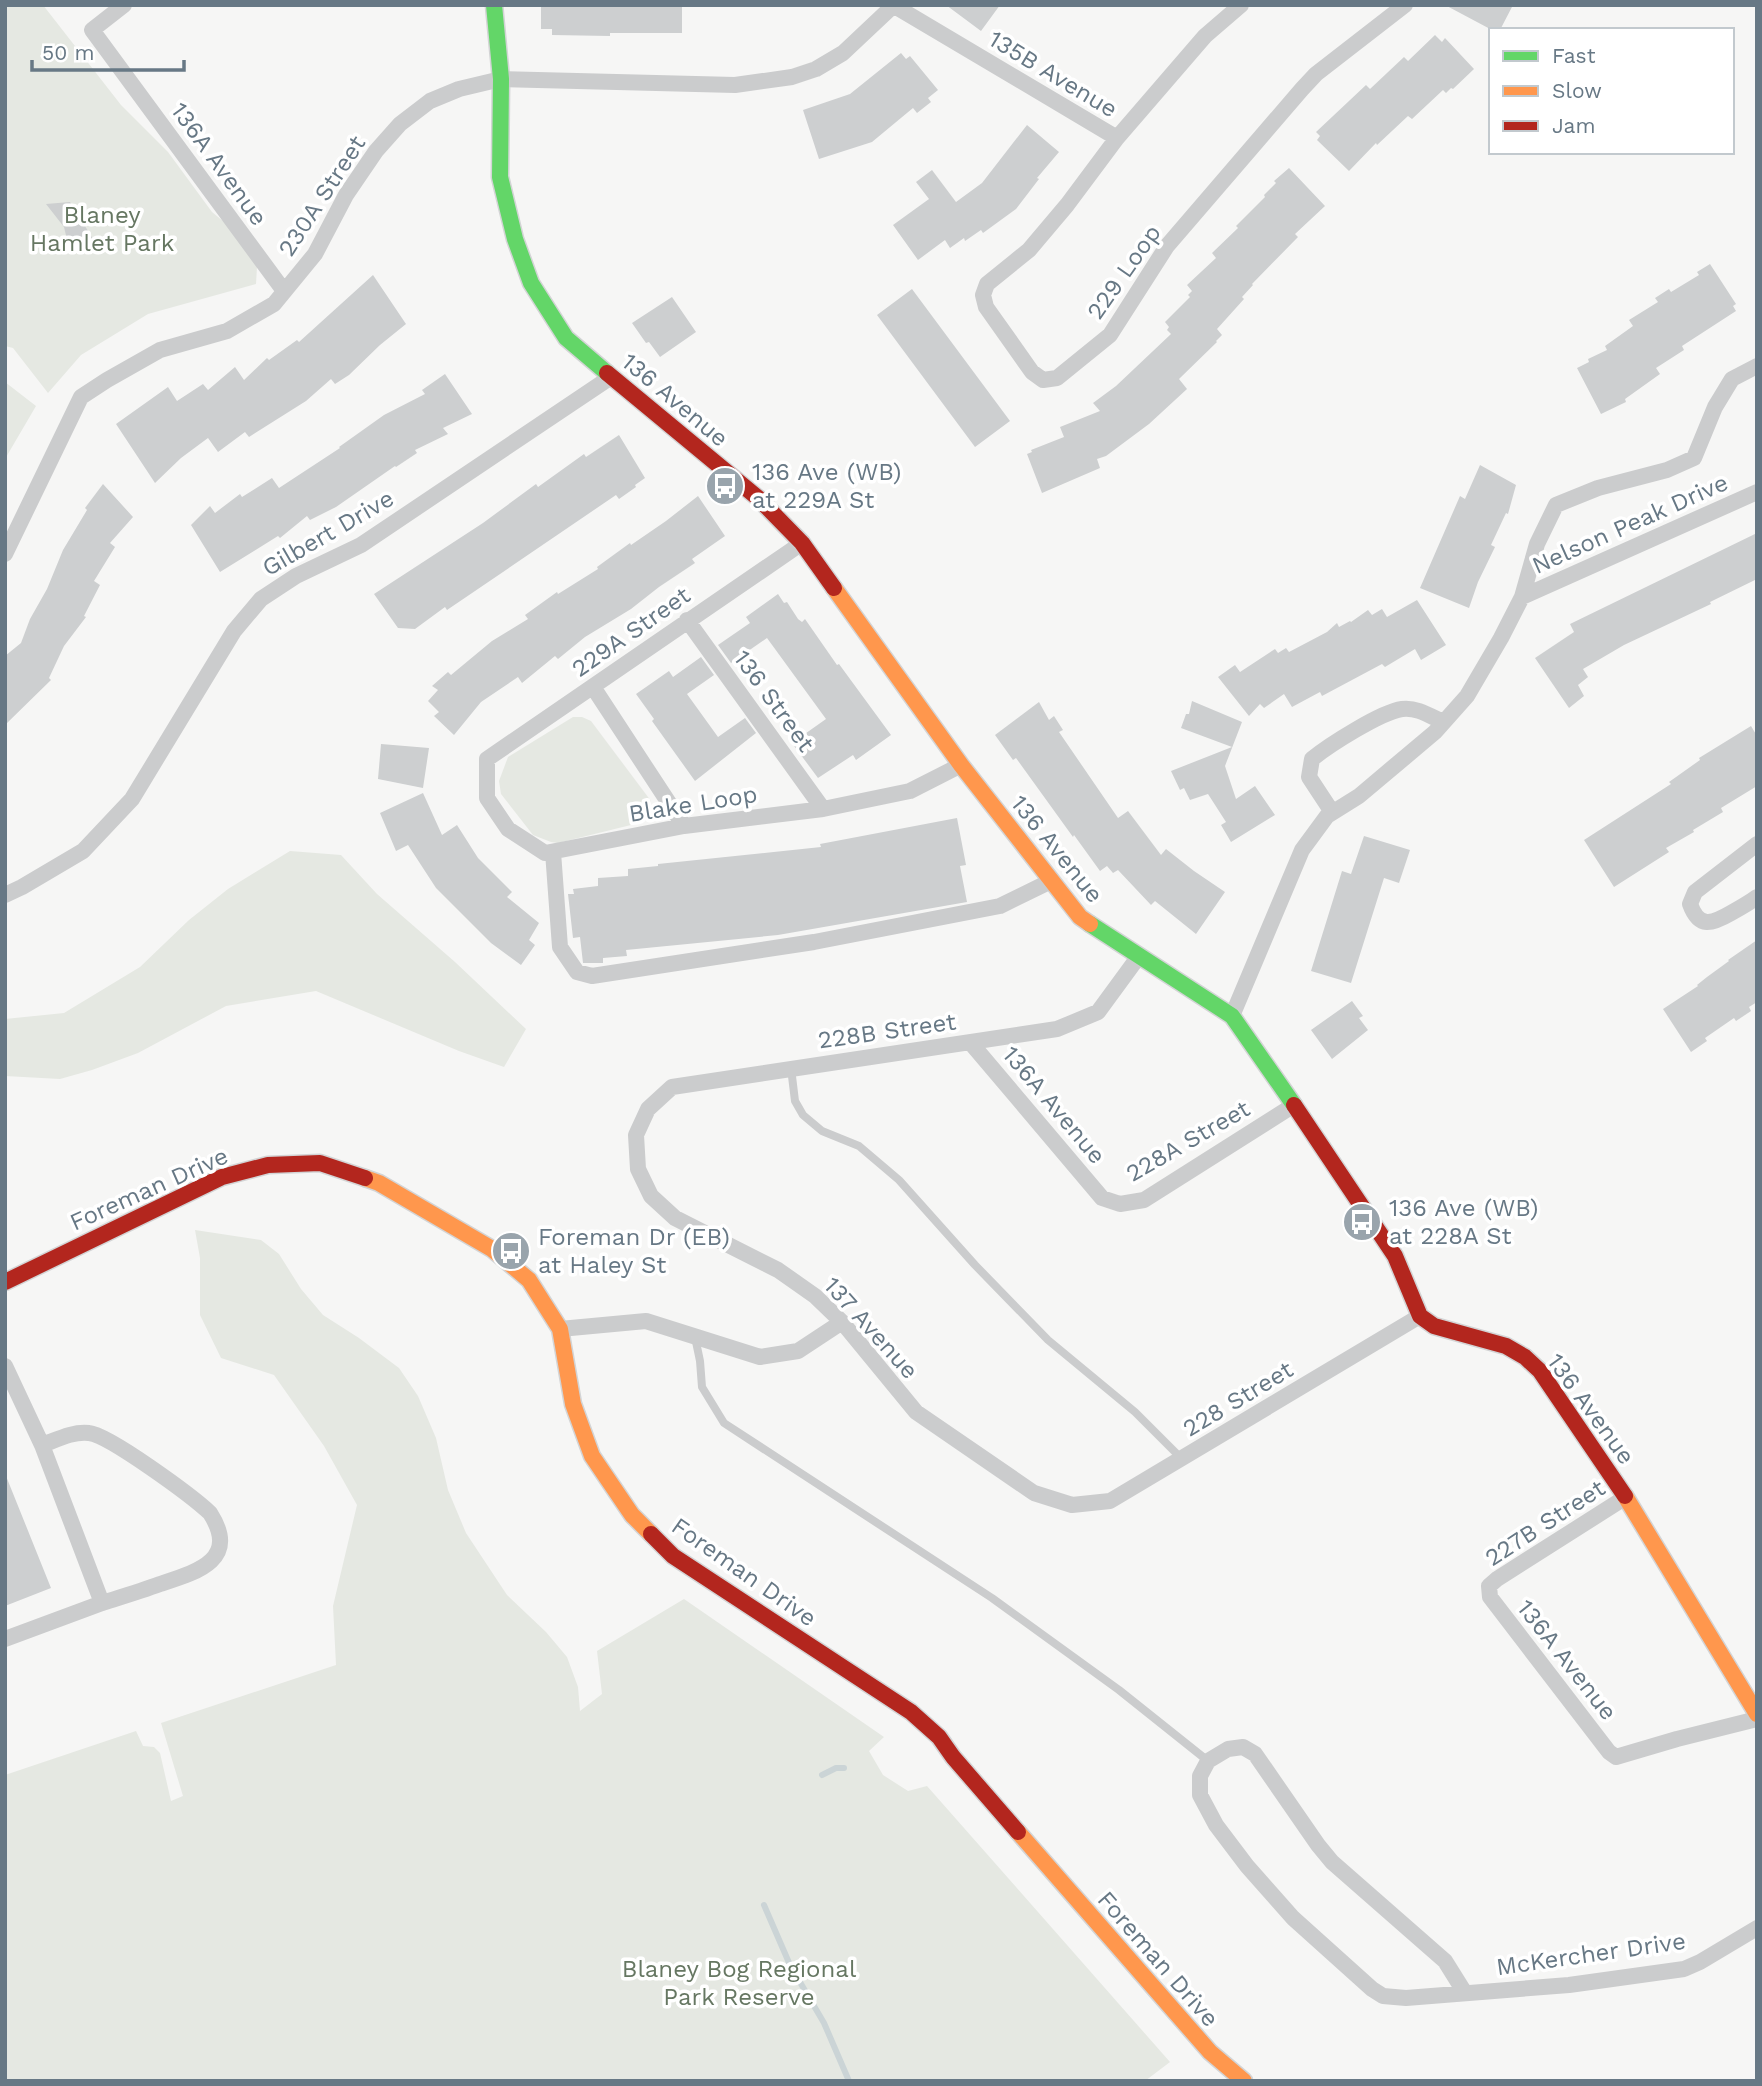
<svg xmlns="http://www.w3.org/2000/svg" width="1762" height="2086" viewBox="0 0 1762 2086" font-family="'Work Sans',sans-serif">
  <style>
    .green { fill: #e5e8e2 }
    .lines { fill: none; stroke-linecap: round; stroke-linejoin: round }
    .stream { stroke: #cbd4d6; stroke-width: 6 }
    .building { fill: #cdcfd0 }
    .fast-casing { stroke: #d3d4d5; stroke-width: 19 }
    .slow-casing { stroke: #d3d4d5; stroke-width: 19 }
    .jam-casing { stroke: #d3d4d5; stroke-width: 19 }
    .lane { stroke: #cbcccd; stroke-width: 8 }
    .street { stroke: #cbcccd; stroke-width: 16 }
    .fast { stroke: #63d668; stroke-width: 16 }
    .slow { stroke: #ff974d; stroke-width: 16 }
    .jam { stroke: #b3261e; stroke-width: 16 }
    .labels { text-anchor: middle; stroke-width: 7; stroke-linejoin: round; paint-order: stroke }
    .street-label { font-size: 24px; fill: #677885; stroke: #fff }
    .park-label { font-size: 24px; fill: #667762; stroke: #fff }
    .poi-label { font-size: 24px; fill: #677885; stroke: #fff; text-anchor: start }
  </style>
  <rect width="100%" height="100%" fill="#f6f6f5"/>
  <path class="green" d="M 5,5 L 43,5 L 121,105 L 168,152 L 212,212 L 258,250 L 256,284 L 148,314 L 81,355 L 48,393 L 13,348 L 5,346 Z
    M 5,382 L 36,406 L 5,459 Z
    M 573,717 L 582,717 L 591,721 L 651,801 L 645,819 L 635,824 L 558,843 L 551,842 L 533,835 L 501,794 L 499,781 L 508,757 Z
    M 290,851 L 341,855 L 377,894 L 455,962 L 526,1029 L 504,1067 L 459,1051 L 316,991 L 226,1006 L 138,1053 L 92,1070 L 60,1079 L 5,1076 L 5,1019 L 64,1013 L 140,967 L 189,920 L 228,889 Z
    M 195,1230 L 261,1240 L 279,1254 L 301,1289 L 323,1315 L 359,1338 L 399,1368 L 418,1396 L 436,1438 L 448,1490 L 466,1533 L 507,1595 L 546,1632 L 567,1657 L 578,1687 L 580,1711 L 602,1694 L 597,1651 L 684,1599 L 884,1737 L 869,1751 L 883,1775 L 908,1791 L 927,1786 L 1170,2062 L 1145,2081 L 5,2081 L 5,1775 L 136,1731 L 143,1746 L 154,1747 L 160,1753 L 171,1801 L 183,1796 L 161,1723 L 336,1665 L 333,1606 L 357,1505 L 324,1446 L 274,1375 L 221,1358 L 200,1315 L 200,1258 Z"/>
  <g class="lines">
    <path class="stream" d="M 822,1775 L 836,1768 L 844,1768
      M 764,1905 L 790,1965 L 824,2023 L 849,2081"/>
  </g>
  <path class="building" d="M 541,5 L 682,5 L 682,33 L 610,33 L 610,36 L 552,35 L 552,29 L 541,29 Z
    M 946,5 L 1000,5 L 981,31 Z
    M 1445,5 L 1513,5 L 1500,30 L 1492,30 Z
    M 1435,35 L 1442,42 L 1445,38 L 1474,69 L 1453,89 L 1451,88 L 1446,93 L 1443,90 L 1412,119 L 1408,116 L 1377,145 L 1376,143 L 1349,171 L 1317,140 L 1320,136 L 1316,132 L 1366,85 L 1370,89 L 1404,57 L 1408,61 Z
    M 901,53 L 906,59 L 910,56 L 938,90 L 928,98 L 931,102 L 917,113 L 913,108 L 872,142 L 819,159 L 803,110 L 850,94 Z
    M 1027,125 L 1059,152 L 1037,178 L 1039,179 L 1016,209 L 983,233 L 981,230 L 965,241 L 964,238 L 950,248 L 945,240 L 918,260 L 893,225 L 929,199 L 916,182 L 932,170 L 956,202 L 982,183 Z
    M 1289,168 L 1325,206 L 1295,234 L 1298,237 L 1252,284 L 1253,285 L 1242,297 L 1244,299 L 1217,329 L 1222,335 L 1216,341 L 1217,342 L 1179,379 L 1187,389 L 1149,424 L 1106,456 L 1097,459 L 1100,468 L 1042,493 L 1027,454 L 1032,452 L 1031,450 L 1064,437 L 1060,427 L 1100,411 L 1093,403 L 1116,386 L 1171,334 L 1167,330 L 1169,327 L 1165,322 L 1190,297 L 1188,295 L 1192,291 L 1187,285 L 1216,258 L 1212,253 L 1238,228 L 1236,226 L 1265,197 L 1264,195 L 1276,183 L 1274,181 Z
    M 70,202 L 93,239 L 69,248 L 64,227 L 46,204 Z
    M 1710,264 L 1736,304 L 1733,306 L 1736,311 L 1682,346 L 1684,350 L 1656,368 L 1660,374 L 1625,399 L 1626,402 L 1601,414 L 1577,368 L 1589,362 L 1588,359 L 1607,350 L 1605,346 L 1633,326 L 1629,320 L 1658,302 L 1655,298 L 1669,289 L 1671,292 L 1699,275 L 1697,272 Z
    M 373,275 L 406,324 L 380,345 L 349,375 L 335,384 L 331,379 L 306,401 L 249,437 L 245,432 L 218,452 L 208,438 L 181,458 L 155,483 L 116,424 L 168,387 L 177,401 L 203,384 L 208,390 L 235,367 L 244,380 L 267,358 L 269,360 L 297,340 L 299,342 Z
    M 912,289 L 1010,421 L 975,447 L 877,315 Z
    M 672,297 L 696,332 L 660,357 L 649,342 L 646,343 L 632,323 Z
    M 445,374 L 472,414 L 443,428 L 448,434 L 415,450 L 417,453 L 396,467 L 395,466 L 336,507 L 310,520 L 307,516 L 280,538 L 278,536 L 220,572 L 191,525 L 210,506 L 215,513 L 240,494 L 242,497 L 272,478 L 279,488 L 340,448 L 339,447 L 384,415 L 425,394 L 422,390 Z
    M 619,435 L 645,478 L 635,485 L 636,487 L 619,499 L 616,495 L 447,610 L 445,607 L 415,629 L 398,628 L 374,594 L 483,523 L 536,484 L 538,487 L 584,454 L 586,457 Z
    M 1480,465 L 1516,485 L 1508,514 L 1506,513 L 1491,545 L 1495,547 L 1478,582 L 1469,608 L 1420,588 L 1460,496 L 1465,499 Z
    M 103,484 L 133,517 L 110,543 L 115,547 L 94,581 L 100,585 L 84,616 L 86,617 L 64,646 L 49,678 L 51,680 L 5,725 L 5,656 L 21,643 L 30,619 L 47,589 L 63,550 L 87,510 L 85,508 Z
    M 698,496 L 725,536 L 692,559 L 695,563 L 659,587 L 631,609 L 585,637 L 558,659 L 555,656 L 522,683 L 518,677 L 481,702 L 454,735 L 434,716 L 439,712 L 428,701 L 438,690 L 432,686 L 448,672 L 451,675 L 492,641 L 528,619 L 525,615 L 557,592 L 558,594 L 598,569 L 597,567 L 630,543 L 631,545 L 666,521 Z
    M 1757,533 L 1757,579 L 1710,602 L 1711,604 L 1624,645 L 1583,669 L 1588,677 L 1578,685 L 1584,696 L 1569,708 L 1535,658 L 1574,632 L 1570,624 Z
    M 778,594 L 784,603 L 787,602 L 798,619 L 802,622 L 805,619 L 837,665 L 839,664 L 891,735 L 856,760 L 853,755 L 818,778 L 792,743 L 826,719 L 767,638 L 731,663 L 718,645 L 750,623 L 746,617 Z
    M 1417,600 L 1446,645 L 1421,660 L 1415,649 L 1385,667 L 1382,664 L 1322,696 L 1320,692 L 1292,707 L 1284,694 L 1264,708 L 1260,704 L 1249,716 L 1218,677 L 1235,665 L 1240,672 L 1275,649 L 1278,653 L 1286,648 L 1289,652 L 1327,632 L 1337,623 L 1339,627 L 1350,621 L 1351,622 L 1368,610 L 1372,615 L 1382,609 L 1387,617 Z
    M 701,657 L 714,675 L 687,694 L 718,737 L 745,718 L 756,733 L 695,781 L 652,721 L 654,719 L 636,694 L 669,671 L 673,677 Z
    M 1192,701 L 1242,722 L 1225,766 L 1236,799 L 1255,786 L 1275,815 L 1231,842 L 1221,825 L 1226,822 L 1208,794 L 1190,800 L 1184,788 L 1180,790 L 1171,771 L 1232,747 L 1181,728 L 1186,714 L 1189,714 Z
    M 1039,702 L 1049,720 L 1054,716 L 1063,730 L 1059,732 L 1118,818 L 1128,811 L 1161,855 L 1166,849 L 1194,871 L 1225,892 L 1196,934 L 1155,901 L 1151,905 L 1118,870 L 1113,873 L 1107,866 L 1100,871 L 1074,835 L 1073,837 L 1016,758 L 1013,760 L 995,735 Z
    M 1751,726 L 1757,736 L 1757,786 L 1721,808 L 1723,812 L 1693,830 L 1694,832 L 1666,848 L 1669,852 L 1614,887 L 1584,840 L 1671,784 L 1669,782 L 1700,760 L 1699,758 Z
    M 381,744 L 429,748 L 423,788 L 378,779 Z
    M 423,793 L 442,835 L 457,825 L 478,858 L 512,892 L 507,897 L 539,923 L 529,940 L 535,945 L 521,965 L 491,943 L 436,888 L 408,845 L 396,851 L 380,813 Z
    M 957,818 L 966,865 L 960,866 L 967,902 L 778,935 L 626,950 L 627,956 L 603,958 L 603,963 L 583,963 L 580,937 L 573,938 L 568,894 L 574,894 L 573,889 L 598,886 L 598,878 L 628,876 L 628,869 L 658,866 L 658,864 L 821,847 L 820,844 Z
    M 1364,836 L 1410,850 L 1399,883 L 1384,878 L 1351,983 L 1311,971 L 1342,871 L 1351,874 Z
    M 1757,940 L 1757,1002 L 1749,1007 L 1751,1011 L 1736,1021 L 1734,1018 L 1705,1038 L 1707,1041 L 1691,1052 L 1663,1009 L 1698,986 L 1697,985 L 1707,977 L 1729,961 L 1728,960 Z
    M 1352,1001 L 1363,1016 L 1359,1018 L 1368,1030 L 1332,1059 L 1311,1030 Z
    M 6,1476 L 51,1588 L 5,1606 L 5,1477 Z"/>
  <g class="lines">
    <defs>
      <path id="fast" d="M 494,5 L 501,79 L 500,177 L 515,239 L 531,283 L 566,338 L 607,373
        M 1090,924 L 1232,1016 L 1294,1105"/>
      <path id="slow" d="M 834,588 L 961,765 L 1080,917 L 1090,924
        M 365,1178 L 379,1183 L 492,1249 L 529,1280 L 560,1329 L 573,1404 L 592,1456 L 632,1515 L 651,1534
        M 1625,1496 L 1757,1714
        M 1018,1832 L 1210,2052 L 1244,2081"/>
      <path id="jam" d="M 607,373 L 758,498 L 802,543 L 834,588
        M 1294,1105 L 1395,1256 L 1420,1316 L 1434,1326 L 1506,1346 L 1525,1357 L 1540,1371 L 1625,1496
        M 5,1282 L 222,1177 L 268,1165 L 320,1163 L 365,1178
        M 651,1534 L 673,1556 L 911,1712 L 939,1737 L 953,1757 L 1018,1832"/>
    </defs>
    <use href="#fast" class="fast-casing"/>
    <use href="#slow" class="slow-casing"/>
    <use href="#jam" class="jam-casing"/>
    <path class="lane" d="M 791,1068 L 795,1101 L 803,1115 L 822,1131 L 859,1146 L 899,1180 L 975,1265 L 1048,1340 L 1135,1412 L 1182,1459
      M 695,1337 L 700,1361 L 702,1387 L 724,1423 L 992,1598 L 1119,1690 L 1208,1761"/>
    <path class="street" d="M 124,5 L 92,30 L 284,291
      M 893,5 L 1117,138
      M 1241,5 L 1205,36 L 1117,138 L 1067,205 L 1029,250 L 987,284 L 983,295 L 986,307 L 1032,372 L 1043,380 L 1057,378 L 1110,335 L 1167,246 L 1302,89 L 1316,74 L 1405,5
      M 802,543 L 487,759 L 487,798 L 508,829 L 545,853 L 684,826 L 823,809 L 910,791 L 961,765
      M 5,554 L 81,397 L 107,380 L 160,350 L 227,331 L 274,304 L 315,254 L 346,195 L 376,151 L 400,124 L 430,101 L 459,89 L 501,79 L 735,85 L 792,77 L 816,69 L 843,53 L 894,5
      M 1522,597 L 1537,544 L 1556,505 L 1598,488 L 1667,470 L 1694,458 L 1715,407 L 1732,379 L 1757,366
      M 687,620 L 823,809
      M 593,687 L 684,826
      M 1332,812 L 1309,777 L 1312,759 C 1329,745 1381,712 1402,709 C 1417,707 1430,716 1443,722
      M 1757,844 L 1695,892 L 1690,904 C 1699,929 1712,924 1731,913 C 1740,908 1749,903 1757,897
      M 553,852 L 560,947 L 577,972 L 592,976 L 814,942 L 1000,906 L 1051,881
      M 5,895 L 22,887 L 83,851 L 132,799 L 234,631 L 261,599 L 296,576 L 361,545 L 611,377
      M 1139,956 L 1098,1012 L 1057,1029 L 672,1087 L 648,1109 L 636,1135 L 638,1169 L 651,1196 L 675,1218 L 778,1270 L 815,1296 L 842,1322 L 916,1412 L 1034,1493 L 1072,1505 L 1110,1501 L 1420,1316
      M 1232,1016 L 1302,850 L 1327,816 L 1359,796 L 1435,732 L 1467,696 L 1501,638 L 1522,597 L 1757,492
      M 970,1042 L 1102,1198 L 1120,1204 L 1144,1200 L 1294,1105
      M 560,1329 L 646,1321 L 760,1357 L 798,1351 L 842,1322
      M 5,1366 L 42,1445 L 102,1603 C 121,1597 141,1591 160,1584 C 197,1572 240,1560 210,1513 C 192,1496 109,1435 89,1433 C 73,1431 56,1440 42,1445
      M 1626,1497 L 1497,1579 L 1489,1586 L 1490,1597 L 1609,1752 L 1616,1757 L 1677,1739 L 1757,1719
      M 5,1639 L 102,1603
      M 1465,1993 L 1445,1961 L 1332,1862 L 1318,1845 L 1255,1754 L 1243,1747 L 1228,1749 L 1208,1761 L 1200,1776 L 1200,1795 L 1216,1825 L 1247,1866 L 1293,1918 L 1372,1989 L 1383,1996 L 1406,1998 L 1569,1985 L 1684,1969 L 1700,1962 L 1757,1928"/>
    <use href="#fast" class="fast"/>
    <use href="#slow" class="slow"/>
    <use href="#jam" class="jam"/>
  </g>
  <defs>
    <symbol id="bus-disc" viewBox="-11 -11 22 22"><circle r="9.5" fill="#99a4ac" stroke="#fff"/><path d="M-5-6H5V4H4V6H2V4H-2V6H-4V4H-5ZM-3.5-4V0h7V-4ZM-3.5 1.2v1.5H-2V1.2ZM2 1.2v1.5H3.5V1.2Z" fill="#fff"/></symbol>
  </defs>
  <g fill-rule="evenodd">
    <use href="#bus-disc" x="703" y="464" width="44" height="44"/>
    <use href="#bus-disc" x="1340" y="1200" width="44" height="44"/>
    <use href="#bus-disc" x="489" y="1229" width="44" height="44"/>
  </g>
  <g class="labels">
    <g class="street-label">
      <text transform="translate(1053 74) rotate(31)" y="8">135B Avenue</text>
      <text transform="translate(219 164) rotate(54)" y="8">136A Avenue</text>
      <text transform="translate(322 196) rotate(-57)" y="8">230A Street</text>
      <text transform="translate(1124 272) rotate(-55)" y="8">229 Loop</text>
      <text transform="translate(675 400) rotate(40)" y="8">136 Avenue</text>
      <text transform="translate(1630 524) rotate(-24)" y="8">Nelson Peak Drive</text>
      <text transform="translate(328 533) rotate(-30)" y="8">Gilbert Drive</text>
      <text transform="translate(631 632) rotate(-35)" y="8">229A Street</text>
      <text transform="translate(774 701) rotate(54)" y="8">136 Street</text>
      <text transform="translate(693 804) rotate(-9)" y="8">Blake Loop</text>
      <text transform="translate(1057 849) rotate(51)" y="8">136 Avenue</text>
      <text transform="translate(887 1031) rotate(-8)" y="8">228B Street</text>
      <text transform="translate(1054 1105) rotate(50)" y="8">136A Avenue</text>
      <text transform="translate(1188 1141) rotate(-30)" y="8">228A Street</text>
      <text transform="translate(149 1189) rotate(-24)" y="8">Foreman Drive</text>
      <text transform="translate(871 1328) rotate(48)" y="8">137 Avenue</text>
      <text transform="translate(1238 1399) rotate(-31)" y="8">228 Street</text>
      <text transform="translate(1591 1409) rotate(54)" y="8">136 Avenue</text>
      <text transform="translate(1545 1523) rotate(-33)" y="8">227B Street</text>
      <text transform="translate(744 1572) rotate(35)" y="8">Foreman Drive</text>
      <text transform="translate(1567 1660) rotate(52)" y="8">136A Avenue</text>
      <text transform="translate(1591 1954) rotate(-8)" y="8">McKercher Drive</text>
      <text transform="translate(1158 1959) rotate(49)" y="8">Foreman Drive</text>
    </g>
    <g class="park-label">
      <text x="102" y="223">Blaney<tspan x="102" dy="28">Hamlet Park</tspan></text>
      <text x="739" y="1977">Blaney Bog Regional<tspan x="739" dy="28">Park Reserve</tspan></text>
    </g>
    <g class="poi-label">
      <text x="752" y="480">136 Ave (WB)<tspan x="752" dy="28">at 229A St</tspan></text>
      <text x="1389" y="1216">136 Ave (WB)<tspan x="1389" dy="28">at 228A St</tspan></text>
      <text x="538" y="1245">Foreman Dr (EB)<tspan x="538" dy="28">at Haley St</tspan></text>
    </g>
  </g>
  <rect width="1762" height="2086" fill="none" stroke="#677885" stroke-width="14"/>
  <rect x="1489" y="28" width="245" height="126" fill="#ffffff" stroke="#c2c9ce" stroke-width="2"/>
  <rect x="1503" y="51" width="35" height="10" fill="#63d668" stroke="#c2c9ce" stroke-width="2"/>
  <text x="1552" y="63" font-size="21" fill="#677885">Fast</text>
  <rect x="1503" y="86" width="35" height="10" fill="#ff974d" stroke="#c2c9ce" stroke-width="2"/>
  <text x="1552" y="98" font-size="21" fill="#677885">Slow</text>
  <rect x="1503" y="121" width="35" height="10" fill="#b3261e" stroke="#c2c9ce" stroke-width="2"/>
  <text x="1552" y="133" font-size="21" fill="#677885">Jam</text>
  <path d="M32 60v10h152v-10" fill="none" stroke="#677885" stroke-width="3.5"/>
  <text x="42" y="60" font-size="21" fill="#677885" stroke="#ffffff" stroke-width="5" paint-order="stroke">50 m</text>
</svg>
